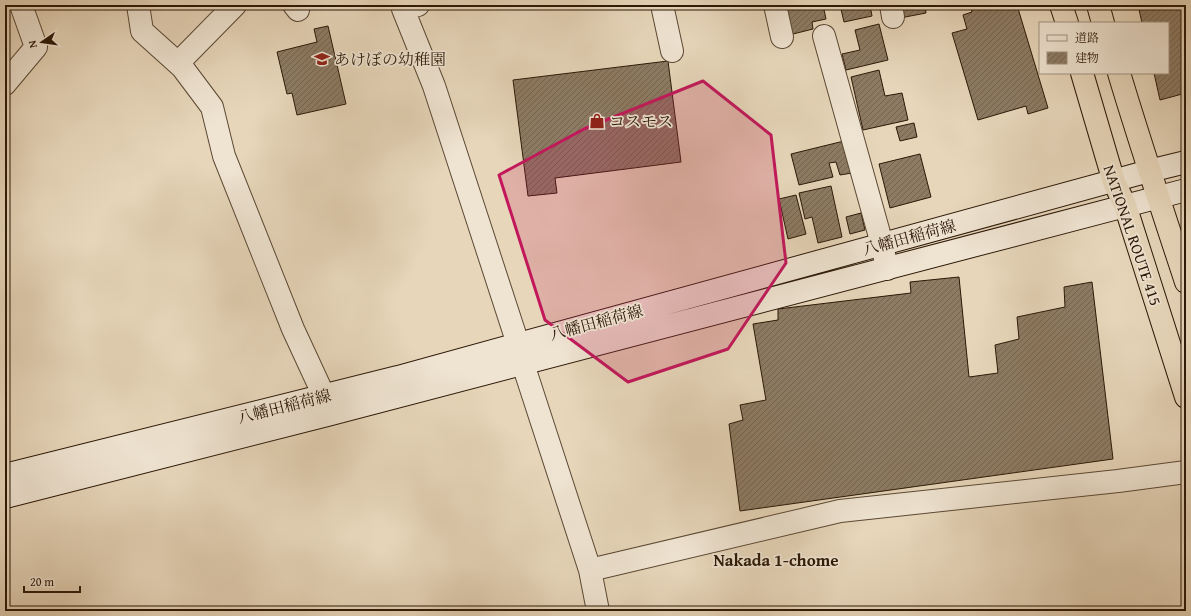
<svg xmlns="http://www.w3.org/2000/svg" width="1191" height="616" viewBox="0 0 1191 616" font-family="'Gentium Book Plus','Noto Serif JP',serif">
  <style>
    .building { fill: url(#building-hatch); stroke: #2c1807 }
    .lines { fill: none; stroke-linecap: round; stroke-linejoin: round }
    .minor-casing { stroke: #5b4834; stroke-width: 24 }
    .secondary-casing { stroke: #2c1807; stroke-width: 24 }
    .trunk-casing { stroke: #2c1807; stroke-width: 24 }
    .minor { stroke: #efe4d2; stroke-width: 22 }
    .secondary { stroke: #efe4d2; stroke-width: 22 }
    .trunk { stroke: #e7d6ba; stroke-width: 22 }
    .marked { fill: #c2185b; fill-opacity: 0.2; stroke: #c2185b; stroke-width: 3; stroke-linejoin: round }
    .labels { text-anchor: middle; stroke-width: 3.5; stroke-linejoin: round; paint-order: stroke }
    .poi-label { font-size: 16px; fill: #2c1807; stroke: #efe4d2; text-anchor: start }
    .street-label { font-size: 16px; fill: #2c1807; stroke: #efe4d2 }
    .neighbourhood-label { font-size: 17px; font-weight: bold; fill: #2c1807; stroke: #efe4d2 }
  </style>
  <defs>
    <pattern id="building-hatch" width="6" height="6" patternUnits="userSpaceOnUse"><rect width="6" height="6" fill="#8d7b64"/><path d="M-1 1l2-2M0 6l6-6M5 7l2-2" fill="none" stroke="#736450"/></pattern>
  </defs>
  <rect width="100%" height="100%" fill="#e7d6ba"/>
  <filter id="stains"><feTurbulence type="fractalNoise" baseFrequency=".005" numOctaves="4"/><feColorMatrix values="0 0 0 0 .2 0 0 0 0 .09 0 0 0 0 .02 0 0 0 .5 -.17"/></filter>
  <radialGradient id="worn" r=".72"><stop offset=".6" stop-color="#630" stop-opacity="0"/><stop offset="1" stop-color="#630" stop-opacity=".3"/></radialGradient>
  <path class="building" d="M 782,5 L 823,5 L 826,19 L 812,22 L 813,29 L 789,35 Z
    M 840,5 L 870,5 L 872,16 L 844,22 Z
    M 897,5 L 925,5 L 926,13 L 900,18 Z
    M 970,5 L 1017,5 L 1048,108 L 1028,114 L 1026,106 L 978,120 L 952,33 L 967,29 L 963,15 L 972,12 Z
    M 1138,5 L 1186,5 L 1186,93 L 1160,100 L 1154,73 L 1168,73 L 1168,23 L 1142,23 Z
    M 879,24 L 888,60 L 846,70 L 842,54 L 860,50 L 855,30 Z
    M 328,26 L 346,104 L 297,115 L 292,93 L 287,94 L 277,52 L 317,42 L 314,29 Z
    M 668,61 L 681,162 L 555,178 L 557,193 L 528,196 L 513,80 Z
    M 879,70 L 885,96 L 902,93 L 908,120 L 863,130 L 851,77 Z
    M 914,123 L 917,137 L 900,141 L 896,127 Z
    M 844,141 L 852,173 L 840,175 L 836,162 L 829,163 L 833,177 L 799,185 L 791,154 Z
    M 920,154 L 931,197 L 890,208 L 879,164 Z
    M 831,186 L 842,237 L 818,243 L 812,217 L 805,219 L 799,193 Z
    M 796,195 L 806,234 L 788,239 L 779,199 Z
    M 861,213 L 865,230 L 850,234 L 846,217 Z
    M 959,277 L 969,377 L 998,373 L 995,345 L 1019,339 L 1017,317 L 1065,307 L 1064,287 L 1092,282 L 1113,459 L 740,511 L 729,424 L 743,420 L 740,405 L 766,400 L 753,324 L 778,320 L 778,309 L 911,293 L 910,282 Z"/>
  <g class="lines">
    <defs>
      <path id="minor" d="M 138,5 L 142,31 L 182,67 L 212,107 L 224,156 L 293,329 L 324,396
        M 294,5 L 298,10
        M 418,5 L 403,9 L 434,86 L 518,344 L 523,364 L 590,570 L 598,611
        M 662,5 L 672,51
        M 775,5 L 782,37
        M 891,5 L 893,17
        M 824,36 L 882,244 L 887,269
        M 178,63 L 235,5
        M 5,84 L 36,47 L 21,5
        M 590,570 L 840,511 L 1118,481 L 1186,472"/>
      <path id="secondary" d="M 5,475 L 398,377 L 1149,171 L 1186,162
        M 5,497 L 327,415 L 1186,190"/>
      <path id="trunk" d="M 1061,5 L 1067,23
        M 1098,5 L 1103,23
        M 1082,73 L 1114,182 L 1125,205 L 1186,397
        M 1119,73 C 1140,143 1163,212 1186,282"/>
    </defs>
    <use href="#minor" class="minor-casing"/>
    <use href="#secondary" class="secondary-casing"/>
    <use href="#trunk" class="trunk-casing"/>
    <use href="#minor" class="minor"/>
    <use href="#secondary" class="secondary"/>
    <use href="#trunk" class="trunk"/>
  </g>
  <path class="marked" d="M 703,81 L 771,135 L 786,263 L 728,349 L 628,382 L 545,320 L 499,175 L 584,129 Z"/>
  <defs>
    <symbol id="school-bare" viewBox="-9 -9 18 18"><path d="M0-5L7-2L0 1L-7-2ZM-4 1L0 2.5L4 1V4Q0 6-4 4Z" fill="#8f2418" stroke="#efe4d2" stroke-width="2.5" paint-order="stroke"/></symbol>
    <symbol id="shop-bare" viewBox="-9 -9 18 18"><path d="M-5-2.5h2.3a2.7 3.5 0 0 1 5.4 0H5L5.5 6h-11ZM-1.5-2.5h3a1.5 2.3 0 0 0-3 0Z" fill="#8f2418" stroke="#efe4d2" stroke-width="2.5" paint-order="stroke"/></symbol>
  </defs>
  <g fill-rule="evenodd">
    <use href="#school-bare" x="311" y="48" width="22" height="22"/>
    <use href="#shop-bare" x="586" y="110" width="22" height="22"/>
  </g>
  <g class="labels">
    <g class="poi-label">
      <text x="334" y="65">あけぼの幼稚園</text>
      <text x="609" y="127">コスモス</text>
    </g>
    <g class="street-label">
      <text transform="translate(1133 235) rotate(71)" y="6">NATIONAL ROUTE 415</text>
      <text transform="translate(909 237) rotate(-15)" y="6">八幡田稲荷線</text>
      <text transform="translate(596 322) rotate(-15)" y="6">八幡田稲荷線</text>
      <text transform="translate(284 406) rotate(-14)" y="6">八幡田稲荷線</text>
    </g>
    <g class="neighbourhood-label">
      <text x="776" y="566">Nakada 1-chome</text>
    </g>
  </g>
  <rect width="1191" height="616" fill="none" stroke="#e7d6ba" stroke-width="20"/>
  <rect x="6" y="6" width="1179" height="604" fill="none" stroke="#2c1807" stroke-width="2"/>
  <rect x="10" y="10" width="1171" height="596" fill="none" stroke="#2c1807"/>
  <rect x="1039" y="22" width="130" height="52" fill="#efe4d2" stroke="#a19281"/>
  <rect x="1047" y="35" width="20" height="6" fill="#efe4d2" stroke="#a19281"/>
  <text x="1075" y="42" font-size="12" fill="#2c1807">道路</text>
  <rect x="1047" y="52" width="20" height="12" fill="url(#building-hatch)" stroke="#a19281"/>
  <text x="1075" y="62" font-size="12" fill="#2c1807">建物</text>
  <g transform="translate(42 42) rotate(257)" stroke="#efe4d2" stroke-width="3" paint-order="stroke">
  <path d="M0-3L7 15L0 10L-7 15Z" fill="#2c1807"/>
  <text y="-6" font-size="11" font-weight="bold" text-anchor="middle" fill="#2c1807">N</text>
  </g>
  <path d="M24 586v6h56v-6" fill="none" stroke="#2c1807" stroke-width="2"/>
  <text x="30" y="586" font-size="12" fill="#2c1807" stroke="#efe4d2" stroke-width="3" paint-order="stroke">20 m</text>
  <rect width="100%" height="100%" filter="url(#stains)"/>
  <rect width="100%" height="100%" fill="url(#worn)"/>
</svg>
